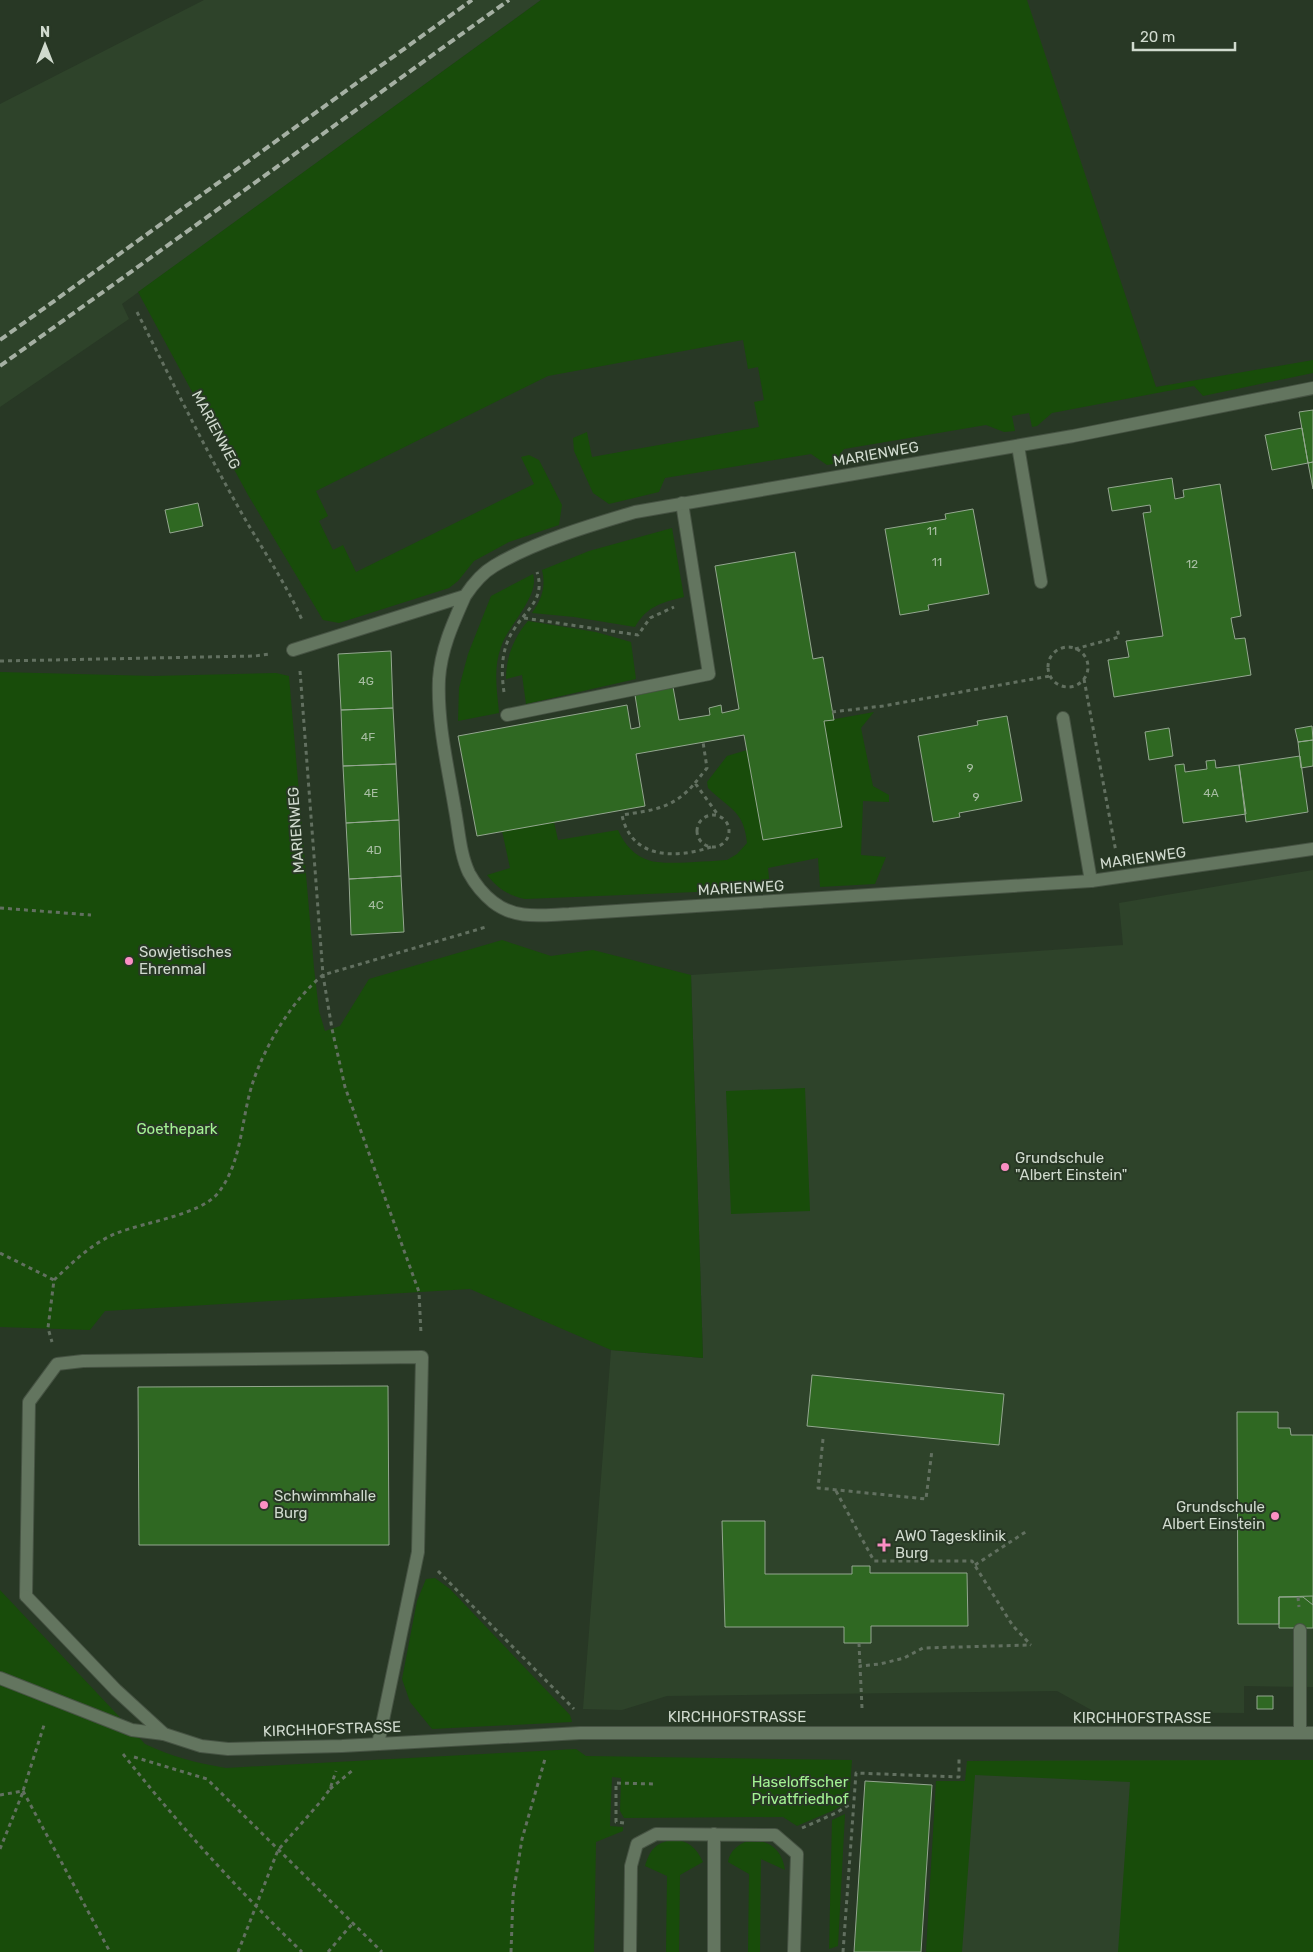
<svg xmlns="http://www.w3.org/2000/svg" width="1313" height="1952" viewBox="0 0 1313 1952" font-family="Rubik,sans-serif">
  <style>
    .built { fill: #2e432a }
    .green { fill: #184c0a }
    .building { fill: #2f6822; stroke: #94a790 }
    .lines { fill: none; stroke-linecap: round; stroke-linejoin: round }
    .service-casing { stroke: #465343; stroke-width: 14 }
    .minor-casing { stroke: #465343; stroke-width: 14 }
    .path { stroke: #627060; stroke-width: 3; stroke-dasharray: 4 4; stroke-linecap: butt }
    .service { stroke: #63755f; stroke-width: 12 }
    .minor { stroke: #63755f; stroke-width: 12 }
    .rail { stroke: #a5b0a3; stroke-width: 4; stroke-dasharray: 8 4; stroke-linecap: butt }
    .poi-dot { fill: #fb8fc4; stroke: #283825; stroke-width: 2 }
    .labels { text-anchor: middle; stroke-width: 4; stroke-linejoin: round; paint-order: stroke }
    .number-label { font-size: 12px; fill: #a8bea3 }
    .street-label { font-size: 15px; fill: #d0dace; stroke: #283825 }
    .poi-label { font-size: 15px; fill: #d0dace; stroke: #283825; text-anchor: start }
    .park-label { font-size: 15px; fill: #a3f293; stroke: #283825 }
  </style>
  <rect width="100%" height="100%" fill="#283825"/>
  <path class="built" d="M 204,0 L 541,0 L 122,304 L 129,319 L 0,407 L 0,104 Z
    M 1313,870 L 1313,1687 L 1244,1686 L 1244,1713 L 1095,1712 L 1057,1691 L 667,1696 L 622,1710 L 583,1709 L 611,1350 L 703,1358 L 691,975 L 1123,945 L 1119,903 Z
    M 1313,1760 L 1313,1952 L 951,1952 L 967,1761 Z"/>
  <path class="green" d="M 541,0 L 1027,0 L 1156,387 L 1313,360 L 1313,373 L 1203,396 L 1194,386 L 1052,413 L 1037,426 L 1032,427 L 1029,413 L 1012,416 L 1015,431 L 1004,432 L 986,425 L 844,449 L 833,464 L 827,465 L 811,454 L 665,478 L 659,492 L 609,504 L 593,493 L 574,451 L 573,438 L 587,432 L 592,457 L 759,427 L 754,402 L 764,400 L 758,367 L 748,369 L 743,340 L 548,376 L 316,491 L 328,516 L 319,521 L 333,550 L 343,545 L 356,572 L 534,484 L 521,457 L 529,455 L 539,460 L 562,505 L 559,525 L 509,542 L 487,554 L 474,561 L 458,581 L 449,588 L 339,623 L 323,620 L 248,495 L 138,292 Z
    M 672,528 L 684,597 C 662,602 646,607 635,627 L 574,617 L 532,613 C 542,599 546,587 542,570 L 589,551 Z
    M 533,574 C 540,596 508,625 501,647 C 493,669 497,690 499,713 L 458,721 L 459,688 L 468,654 L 491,596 Z
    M 528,621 L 596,632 L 631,642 L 636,679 L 526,704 L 522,675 L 506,679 C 506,657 514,637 528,621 Z
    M 0,672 L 153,676 L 276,673 L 289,676 L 314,968 L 319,1011 L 325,1031 L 340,1026 L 369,979 L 502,940 L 551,956 L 593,950 L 691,975 L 703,1358 L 611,1350 L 470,1289 L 105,1311 L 90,1330 L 0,1327 Z
    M 874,712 L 861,728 L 873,786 L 889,795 L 889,802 L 863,801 L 861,855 L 886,857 L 875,884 L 820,887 L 818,858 L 768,868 L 770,889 L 525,899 C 508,895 498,889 487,875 L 510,868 L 502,831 L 554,822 L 558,840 L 618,830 C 624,844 635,857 651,861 C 665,865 710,861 727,860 L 737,854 L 747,843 C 744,810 729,809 708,788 L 707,782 L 727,756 L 747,750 L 763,840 L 841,827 L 824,721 Z
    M 805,1088 L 810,1211 L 731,1214 L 726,1091 Z
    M 435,1578 L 450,1589 L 570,1715 L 572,1722 L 432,1729 L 410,1702 L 402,1679 L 417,1601 L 426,1579 Z
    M 0,1590 L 145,1744 C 172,1757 197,1763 226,1768 L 576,1749 L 586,1756 L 852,1760 L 849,1801 L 832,1811 L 797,1826 L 783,1817 L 624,1818 L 620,1811 L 621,1778 L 612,1777 L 610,1826 L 623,1827 L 623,1831 L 596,1842 L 594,1952 L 0,1952 Z
    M 1313,1760 L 1313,1952 L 1118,1952 L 1130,1782 L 975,1775 L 962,1952 L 926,1952 L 936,1781 L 965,1781 L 967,1761 Z
    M 845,1814 L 838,1946 L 829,1949 L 832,1820 Z
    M 672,1840 C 688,1840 696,1847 703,1862 L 680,1875 L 679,1952 L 666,1952 L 667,1876 L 645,1866 C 650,1850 655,1843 672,1840 Z
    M 749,1840 C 769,1840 782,1849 785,1870 L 761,1859 L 760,1952 L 748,1952 L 749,1874 L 728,1862 C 730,1850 738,1845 749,1840 Z"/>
  <path class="building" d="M 1313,410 L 1313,462 L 1308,463 L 1299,412 Z
    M 1302,428 L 1308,463 L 1272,470 L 1265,435 Z
    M 1313,462 L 1313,489 L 1308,463 Z
    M 1172,478 L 1175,499 L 1184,497 L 1183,490 L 1220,484 L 1241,616 L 1231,618 L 1232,624 L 1235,639 L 1245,638 L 1251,675 L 1114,697 L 1108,660 L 1129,657 L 1126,641 L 1163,636 L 1143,513 L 1151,512 L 1150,505 L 1112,511 L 1108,488 Z
    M 198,503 L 203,526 L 170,533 L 165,510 Z
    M 973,509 L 989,594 L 928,605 L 929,610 L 900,615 L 885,529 L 946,519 L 945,514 Z
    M 795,552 L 813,659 L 823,657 L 834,720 L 824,721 L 842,827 L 763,840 L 744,735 L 636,754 L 645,806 L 477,836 L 458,736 L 627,705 L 631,729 L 640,727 L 635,695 L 673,687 L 679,720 L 710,715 L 709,708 L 721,705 L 722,713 L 739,709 L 715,566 Z
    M 391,651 L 393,708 L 341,710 L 338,654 Z
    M 393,708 L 396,764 L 343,766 L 341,710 Z
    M 1007,716 L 1022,801 L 959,813 L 960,817 L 933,822 L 918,736 L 978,725 L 977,721 Z
    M 1312,726 L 1313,740 L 1298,742 L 1295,729 Z
    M 1169,728 L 1173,756 L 1149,760 L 1145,732 Z
    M 1313,740 L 1313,766 L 1301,768 L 1298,742 Z
    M 1300,756 L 1308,812 L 1246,822 L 1239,765 Z
    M 1215,760 L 1216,768 L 1239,765 L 1246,814 L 1183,823 L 1175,765 L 1184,764 L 1185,772 L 1207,769 L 1206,761 Z
    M 396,764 L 399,820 L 346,823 L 343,766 Z
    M 399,820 L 401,876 L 349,879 L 346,823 Z
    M 401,876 L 404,932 L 351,935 L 349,879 Z
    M 812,1375 L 1004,1394 L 999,1445 L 807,1426 Z
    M 388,1386 L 389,1545 L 139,1545 L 138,1387 Z
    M 1237,1412 L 1278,1412 L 1278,1428 L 1290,1428 L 1291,1435 L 1313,1435 L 1313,1605 L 1303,1597 L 1279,1597 L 1279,1624 L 1238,1624 Z
    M 722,1521 L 765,1521 L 765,1574 L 852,1574 L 852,1566 L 870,1566 L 870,1573 L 967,1573 L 968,1626 L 871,1626 L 871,1643 L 844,1643 L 844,1627 L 725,1627 Z
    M 1313,1596 L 1313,1628 L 1279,1628 L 1279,1597 Z
    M 1257,1696 L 1273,1696 L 1273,1709 L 1257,1709 Z
    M 865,1781 L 932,1785 L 921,1952 L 854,1952 Z"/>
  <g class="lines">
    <defs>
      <path id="service" d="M 1018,446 L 1041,582
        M 507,715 L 709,674 L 682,503
        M 1063,718 L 1091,881
        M 26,1596 L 29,1402 L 57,1364 L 83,1361 L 422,1357 L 418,1552 L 378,1744
        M 1300,1630 L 1300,1733
        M 0,1678 L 132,1730 L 164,1734
        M 714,1834 L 714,1952
        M 630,1952 L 631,1866 L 637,1844 L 656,1834 L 775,1835 L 797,1854 L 794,1952"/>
      <path id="minor" d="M 465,596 C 453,623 441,649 439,679 C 437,723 448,767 455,810 C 459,831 460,854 469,873 C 475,884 483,894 493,902 C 516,920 541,915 569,914 L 1091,881 L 1313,849
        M 293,650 L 465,596 C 473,584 482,573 494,566 C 534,542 591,525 635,512 L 1073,436 L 1313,388
        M 26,1596 L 116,1690 L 164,1734 L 201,1746 L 228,1749 L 342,1746 L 580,1733 L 1313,1733"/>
    </defs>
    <use href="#service" class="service-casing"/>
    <use href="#minor" class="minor-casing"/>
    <path class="path" d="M 137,312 C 171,379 204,447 241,512 C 262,549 286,583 303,622
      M 524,618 L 638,635 L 650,618 L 674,607
      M1048 667a20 20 0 1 1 40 0a20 20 0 1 1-40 0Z
      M 1075,649 L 1119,637 L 1117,628
      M 0,661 L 255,656 L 270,654
      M 300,671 L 323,975 L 332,1029 L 345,1087 L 419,1292 L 421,1334
      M 1084,679 L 1116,852
      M 504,692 C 501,672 501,649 513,631 C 525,610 546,600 537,572
      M 832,712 L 883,706 L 1050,676
      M 695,783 L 707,768 L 703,742
      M697 831a16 16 0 1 1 32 0a16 16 0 1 1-32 0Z
      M 711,847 C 675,859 631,859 622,815 C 653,810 673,809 695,783 L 718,815
      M 0,908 L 91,915
      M 0,1253 L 54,1280 L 48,1328 L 52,1342
      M 54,1280 C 73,1262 92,1243 117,1233 C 145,1222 200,1215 218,1193 C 242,1163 241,1120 252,1085 C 264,1047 292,1000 323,975 L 486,927
      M 823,1439 L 818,1488 L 926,1499 L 932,1450
      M 836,1491 L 874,1561 L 972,1561 L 1013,1626 L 1031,1645
      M 975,1565 L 1027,1531
      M 438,1571 L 574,1709
      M 1298,1597 L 1299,1607
      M 859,1643 L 860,1666
      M 862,1708 L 860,1666 L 880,1664 L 904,1658 L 923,1648 L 1031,1645
      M 123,1754 C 178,1824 238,1890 302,1952
      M 134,1757 L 207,1779 L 382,1952
      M 330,1789 L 353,1770
      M 23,1791 L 110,1952
      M 0,1795 L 23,1791 L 45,1722
      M 624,1823 L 616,1822 L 616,1783 L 655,1784
      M 802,1828 L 836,1813 L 852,1803
      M 0,1849 L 23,1792
      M 238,1952 L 278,1850 L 322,1800 L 330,1789 L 336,1771
      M 328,1952 L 352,1924
      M 511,1952 L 513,1896 L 522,1839 L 545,1759
      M 843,1952 L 856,1773 L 959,1777 L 959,1758"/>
    <use href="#service" class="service"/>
    <use href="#minor" class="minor"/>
    <path class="rail" d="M 0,340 L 472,0
      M 0,366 L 509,0"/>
  </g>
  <g class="poi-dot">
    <circle cx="129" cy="961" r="5"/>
    <circle cx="1005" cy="1167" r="5"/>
    <circle cx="264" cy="1505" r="5"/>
    <circle cx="1275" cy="1516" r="5"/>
    <path d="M881.5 1537.5h5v5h5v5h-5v5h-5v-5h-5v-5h5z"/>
  </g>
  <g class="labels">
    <g class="number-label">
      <text x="932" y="535">11</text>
      <text x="937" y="566">11</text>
      <text x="1192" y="568">12</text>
      <text x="366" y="685">4G</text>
      <text x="368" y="741">4F</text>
      <text x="970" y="772">9</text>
      <text x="371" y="797">4E</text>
      <text x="1211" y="797">4A</text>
      <text x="976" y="801">9</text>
      <text x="374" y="854">4D</text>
      <text x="376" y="909">4C</text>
    </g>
    <g class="street-label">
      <text transform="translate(216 430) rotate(62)" y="5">MARIENWEG</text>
      <text transform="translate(876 454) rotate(-10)" y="5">MARIENWEG</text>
      <text transform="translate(296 830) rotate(-94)" y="5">MARIENWEG</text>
      <text transform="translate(1143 858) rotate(-8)" y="5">MARIENWEG</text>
      <text transform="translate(741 888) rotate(-3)" y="5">MARIENWEG</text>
      <text x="737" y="1722">KIRCHHOFSTRASSE</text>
      <text x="1142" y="1723">KIRCHHOFSTRASSE</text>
      <text transform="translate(332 1729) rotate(-2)" y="5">KIRCHHOFSTRASSE</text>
    </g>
    <g class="poi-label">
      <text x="139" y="957">Sowjetisches<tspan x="139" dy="17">Ehrenmal</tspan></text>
      <text x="1015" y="1163">Grundschule<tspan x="1015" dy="17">"Albert Einstein"</tspan></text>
      <text x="274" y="1501">Schwimmhalle<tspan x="274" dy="17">Burg</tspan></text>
      <text x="1265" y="1512" text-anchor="end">Grundschule<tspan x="1265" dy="17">Albert Einstein</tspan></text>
      <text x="895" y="1541">AWO Tagesklinik<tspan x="895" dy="17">Burg</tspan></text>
    </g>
    <g class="park-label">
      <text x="177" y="1134">Goethepark</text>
      <text x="800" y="1787">Haseloffscher<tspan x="800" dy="17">Privatfriedhof</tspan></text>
    </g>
  </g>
  <g transform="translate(45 45)" stroke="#283825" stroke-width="4" paint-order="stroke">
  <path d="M0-4L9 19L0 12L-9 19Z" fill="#d0dace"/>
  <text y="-8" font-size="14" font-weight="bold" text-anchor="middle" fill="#d0dace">N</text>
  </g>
  <path d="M1133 42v8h102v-8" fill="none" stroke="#d0dace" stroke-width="2.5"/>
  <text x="1140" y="42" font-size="15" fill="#d0dace" stroke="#283825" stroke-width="4" paint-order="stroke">20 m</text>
</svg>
